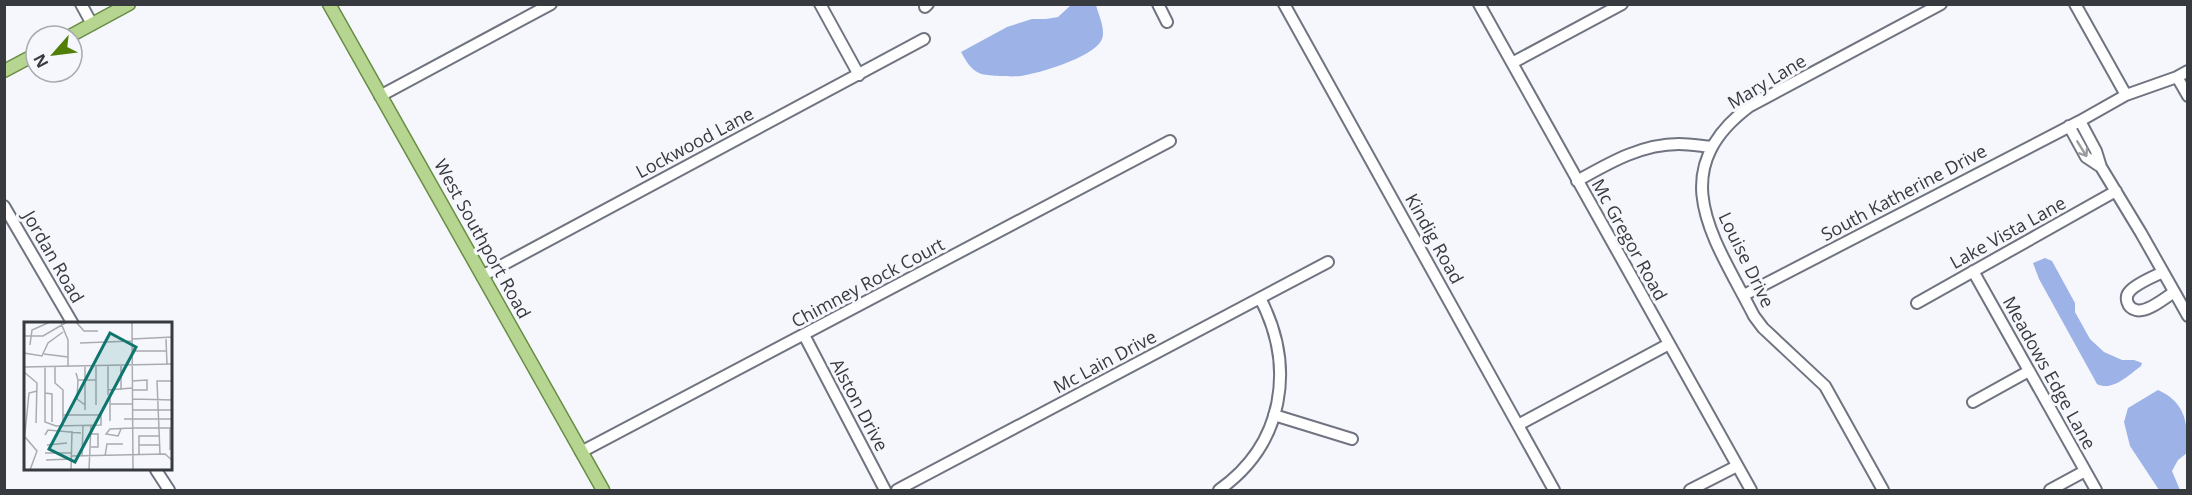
<svg xmlns="http://www.w3.org/2000/svg" width="2192" height="495" viewBox="0 0 2192 495" font-family="'Open Sans',sans-serif">
  <style>
    .water { fill: #9db3e7 }
    .lines { fill: none; stroke-linecap: round; stroke-linejoin: round }
    .minor-casing { stroke: #6f7480; stroke-width: 14 }
    .major-casing { stroke: #698d45; stroke-width: 15 }
    .minor { stroke: #fff; stroke-width: 10 }
    .major { stroke: #b5d591; stroke-width: 12 }
    .oneway { stroke: #9b9c9f }
    .labels { text-anchor: middle; stroke-width: 6; stroke-linejoin: round; paint-order: stroke }
    .street-label { font-size: 18px; fill: #373a3f; stroke: #f5f7fd }
    .inset-road { fill: none; stroke: #a9abb1; stroke-width: 1.5 }
    .view { fill: #0f766e; fill-opacity: 0.15; stroke: #0f766e; stroke-width: 3 }
    .inset-edge { fill: none; stroke: #373a3f; stroke-width: 3 }
  </style>
  <rect width="100%" height="100%" fill="#f5f7fd"/>
  <path class="water" d="M 1071,5 L 1096,5 C 1098,14 1107,31 1101,41 C 1091,58 1040,73 1021,76 C 1013,77 984,76 979,73 C 970,69 965,59 961,52 L 1007,27 L 1032,19 L 1046,19 L 1058,17 Z
    M 2045,258 L 2052,261 L 2075,303 L 2075,312 L 2090,339 L 2104,352 L 2122,360 L 2134,360 L 2142,363 L 2141,366 C 2129,375 2112,392 2097,384 L 2039,279 L 2033,263 Z
    M 2158,390 C 2187,403 2188,425 2187,453 L 2178,460 L 2172,471 L 2180,490 L 2159,490 L 2130,446 L 2124,422 L 2128,408 Z"/>
  <g class="lines">
    <defs>
      <path id="minor" d="M 81,4 L 92,24
        M 820,4 L 859,75
        M 1158,4 L 1167,22
        M 1284,4 L 1554,490
        M 1479,4 L 1751,490
        M 2075,4 L 2126,95
        M 925,7 L 928,4
        M 1512,63 L 1622,4
        M 2177,77 L 2188,96
        M 380,96 L 551,4
        M 2080,121 L 2096,151 L 2101,167 L 2141,233 L 2188,316
        M 2069,126 L 2086,157 L 2101,167
        M 1577,181 C 1609,163 1641,144 1679,144 C 1690,144 1701,146 1712,147
        M 4,206 L 73,324
        M 1973,271 L 2096,490
        M 2163,272 C 2153,277 2137,283 2130,291 C 2124,297 2127,308 2136,310 C 2147,313 2165,298 2174,292
        M 482,276 L 924,39
        M 1744,295 L 2080,121 L 2126,95 L 2177,77 L 2188,71
        M 1917,303 L 2116,191
        M 804,335 L 885,490
        M 1973,402 L 2029,371
        M 1274,415 L 1352,439
        M 1518,425 L 1669,344
        M 581,452 L 1170,141
        M 156,470 L 169,490
        M 897,490 L 1328,262
        M 1219,490 C 1284,444 1296,367 1260,298
        M 1690,490 L 1737,466
        M 1883,490 L 1825,386 L 1763,328 L 1754,316 C 1716,241 1661,172 1750,106 L 1941,4
        M 2050,490 L 2085,471"/>
      <path id="major" d="M 329,4 L 603,490
        M 70,36 L 129,4
        M 4,71 L 36,54"/>
    </defs>
    <use href="#minor" class="minor-casing"/>
    <use href="#major" class="major-casing"/>
    <use href="#minor" class="minor"/>
    <use href="#major" class="major"/>
  </g>
  <defs><path id="oneway-shaft" d="M-6 0H5M1.5-3L5.5 0L1.5 3" fill="none" stroke-width="1.6" stroke-linecap="round" stroke-linejoin="round" transform="scale(1.5)"/></defs>
  <use class="oneway" href="#oneway-shaft" transform="translate(2082 149) rotate(58)"/>
  <g class="labels">
    <g class="street-label">
      <text transform="translate(1767 82) rotate(-31)" y="6">Mary Lane</text>
      <text transform="translate(695 143) rotate(-28)" y="6">Lockwood Lane</text>
      <text transform="translate(1904 193) rotate(-28)" y="6">South Katherine Drive</text>
      <text transform="translate(2008 233) rotate(-29)" y="6">Lake Vista Lane</text>
      <text transform="translate(482 239) rotate(61)" y="6">West Southport Road</text>
      <text transform="translate(1434 239) rotate(61)" y="6">Kindig Road</text>
      <text transform="translate(1629 240) rotate(61)" y="6">Mc Gregor Road</text>
      <text transform="translate(53 257) rotate(60)" y="6">Jordan Road</text>
      <text transform="translate(1746 260) rotate(64)" y="6">Louise Drive</text>
      <text transform="translate(868 283) rotate(-28)" y="6">Chimney Rock Court</text>
      <text transform="translate(1105 362) rotate(-28)" y="6">Mc Lain Drive</text>
      <text transform="translate(2049 373) rotate(61)" y="6">Meadows Edge Lane</text>
      <text transform="translate(859 405) rotate(62)" y="6">Alston Drive</text>
    </g>
  </g>
  <g transform="translate(24 322)">
    <rect width="148" height="148" fill="#f5f7fd"/>
    <path class="inset-road" d="M 52,0 L 60,9 L 74,9M 108,0 L 109,148M 37,1 L 44,18 L 44,44M 0,14 L 19,14 L 43,0M 108,17 L 149,15M 142,17 L 143,42M 56,21 L 108,19M 6,23 L 8,8 L 26,0M 108,29 L 142,29M 0,31 L 18,34 L 24,21 L 39,10M 20,32 L 44,35M 97,43 L 97,68M 21,44 L 21,100 L 32,104 L 77,103 L 77,93 L 39,93M 31,44 L 31,61 L 39,68 L 39,103M 84,44 L 84,73M 0,45 L 149,42M 0,50 L 13,61 L 12,101M 52,51 L 54,58 L 72,58M 54,58 L 53,77 L 61,83M 108,59 L 123,58 L 123,68 L 109,68M 84,68 L 108,66M 21,71 L 28,72 L 28,100M 109,77 L 149,78M 86,82 L 109,82M 72,83 L 72,44M 61,88 L 61,43M 109,88 L 149,88M 100,97 L 149,97M 86,99 L 86,74M 97,107 L 94,114 L 82,112 L 86,107 L 109,106 L 149,106M 67,112 L 74,112 L 74,125 L 67,125M 21,113 L 24,108 L 57,111M 1,115 L 13,129 L 6,148M 0,121 L 5,71 L 13,69M 23,123 L 43,121M 115,123 L 136,123M 146,128 L 146,106M 21,131 L 48,131M 136,132 L 133,59 L 149,59M 115,133 L 115,114 L 136,114M 48,134 L 141,132 L 149,139M 58,134 L 59,103M 81,134 L 83,122 L 99,122M 22,138 L 47,137M 47,148 L 48,109M 65,148 L 67,103M 84,148 L 105,148"/>
    <path class="view" d="M 86,11 L 112,25 L 51,140 L 25,127 Z"/>
    <rect width="148" height="148" class="inset-edge"/>
  </g>
  <rect width="2192" height="495" fill="none" stroke="#373a3f" stroke-width="12"/>
  <g transform="translate(54 54) rotate(242)"><circle r="28" fill="#f5f7fd" stroke="#a9abb1" stroke-width="1.5"/>
  <path d="M0-4.5L10 22L0 15L-10 22Z" fill="#507e07"/>
  <text y="-9" font-size="16" font-weight="bold" text-anchor="middle" fill="#373a3f">N</text>
  </g>
</svg>
